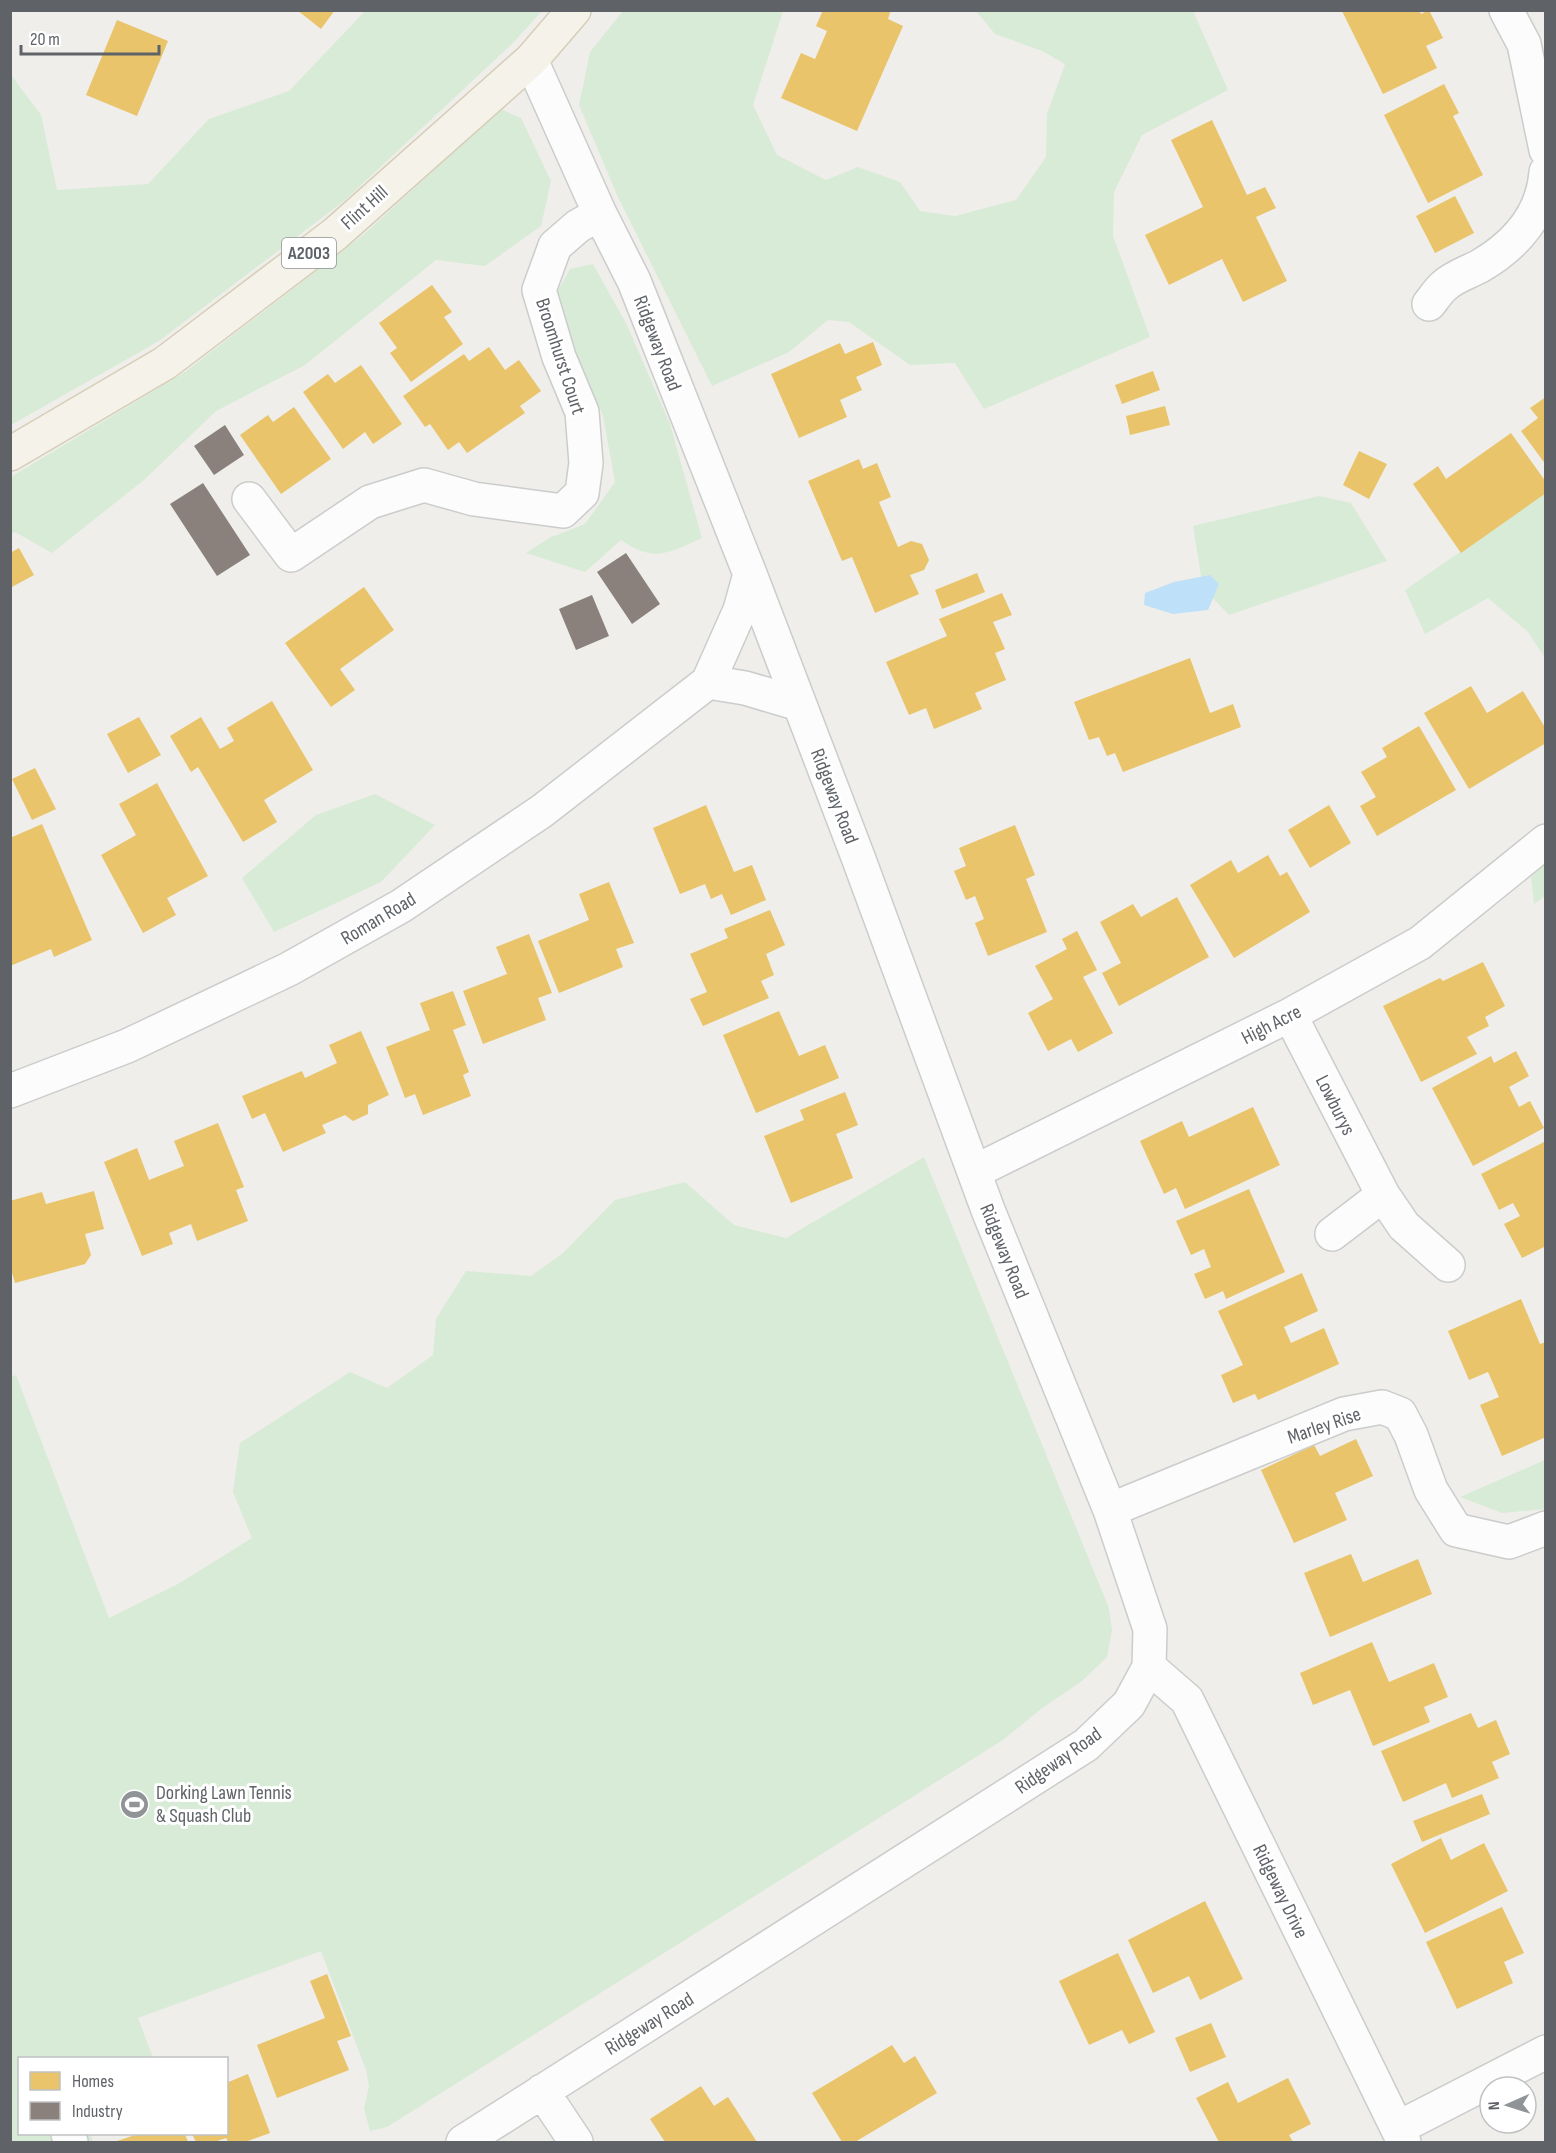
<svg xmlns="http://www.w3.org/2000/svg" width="1556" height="2153" viewBox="0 0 1556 2153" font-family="'Sofia Sans Condensed',sans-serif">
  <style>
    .green { fill: #d8ebd6 }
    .water { fill: #bfe0f9 }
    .homes { fill: #e9c46a }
    .industry { fill: #8a817c }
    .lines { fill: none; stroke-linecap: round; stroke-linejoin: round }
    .minor-casing { stroke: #cbcccc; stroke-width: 36 }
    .major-casing { stroke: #d7ceb8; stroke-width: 36 }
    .minor { stroke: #fdfcfc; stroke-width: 33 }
    .major { stroke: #f4f2e9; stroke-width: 33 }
    .labels { text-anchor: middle; stroke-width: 6; stroke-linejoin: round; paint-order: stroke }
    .shield { fill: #fff; stroke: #8f9295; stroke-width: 1.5 }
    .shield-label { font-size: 18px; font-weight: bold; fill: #5f6368 }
    .street-label { font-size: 20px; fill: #5f6368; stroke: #fff }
    .poi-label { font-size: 20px; fill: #5f6368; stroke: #fff; text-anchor: start }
  </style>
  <rect width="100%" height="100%" fill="#efeeea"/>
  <path class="green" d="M 366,10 L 542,11 L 512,44 L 344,201 L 159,341 L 11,425 L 11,75 L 41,115 L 57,190 L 148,184 L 209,119 L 289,91 Z
    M 623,11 L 783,11 L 753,105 L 777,155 L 826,180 L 858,167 L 900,182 L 920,211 L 955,216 L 1016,200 L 1046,157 L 1047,114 L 1065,64 L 1042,51 L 995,34 L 976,11 L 1193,11 L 1228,90 L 1142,135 L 1114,192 L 1113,236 L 1150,337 L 984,409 L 955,363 L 910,365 L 849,322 L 828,320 L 789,352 L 712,386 L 617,195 L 579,105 L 590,52 Z
    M 501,109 L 521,118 L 551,181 L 541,226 L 485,266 L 436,260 L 305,365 L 216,411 L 144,480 L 52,553 L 15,532 L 11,534 L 11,477 L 185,372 L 363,235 Z
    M 593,264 L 627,325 L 670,424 L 702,538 C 669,553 654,563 621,540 L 585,572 L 526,553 L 549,538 L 585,524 L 615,482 L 603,416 L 569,336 L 557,292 L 570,269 Z
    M 1545,493 L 1545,658 L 1528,632 L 1488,598 L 1425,634 L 1405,590 Z
    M 1319,496 L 1351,503 L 1387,561 L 1229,615 L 1203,588 L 1193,526 Z
    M 375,794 L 435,825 L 381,882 L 274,932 L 242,878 L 316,815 Z
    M 1545,864 L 1545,896 L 1534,904 L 1531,877 Z
    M 924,1157 L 1109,1608 L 1112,1631 L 1107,1657 L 1082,1681 L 1041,1709 L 1003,1740 L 387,2127 L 370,2131 L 364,2108 L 369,2086 L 366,2070 L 321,1951 L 138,2018 L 153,2058 L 20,2058 L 20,2134 L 90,2134 L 93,2142 L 11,2142 L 11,1377 L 16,1375 L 109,1618 L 178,1584 L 252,1538 L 233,1492 L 240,1443 L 350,1372 L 387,1388 L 433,1355 L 436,1319 L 466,1271 L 531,1276 L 563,1253 L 615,1200 L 685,1182 L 734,1225 L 786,1238 Z
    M 1545,1460 L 1545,1509 L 1502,1513 L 1460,1497 Z"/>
  <path class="water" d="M 1210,575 L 1219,584 L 1208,610 L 1173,614 L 1144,605 L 1145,593 L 1174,582 Z"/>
  <path class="homes" d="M 297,10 L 335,10 L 321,29 Z
    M 823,10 L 891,10 L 888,19 L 903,26 L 857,131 L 781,98 L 801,53 L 815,59 L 827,31 L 816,26 Z
    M 1419,10 L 1421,14 L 1429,10 L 1443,38 L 1426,46 L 1437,68 L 1383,94 L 1342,11 Z
    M 117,20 L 168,41 L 137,116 L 86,95 Z
    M 1444,84 L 1459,113 L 1453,116 L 1483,175 L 1428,203 L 1384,115 Z
    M 1212,120 L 1247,195 L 1265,187 L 1276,208 L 1256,217 L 1287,281 L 1243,302 L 1222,259 L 1169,285 L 1145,235 L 1203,207 L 1171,140 Z
    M 1455,196 L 1474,233 L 1435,253 L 1416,216 Z
    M 432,285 L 452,312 L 444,317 L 463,344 L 411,382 L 390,353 L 397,348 L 379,323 Z
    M 873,342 L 882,365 L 856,377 L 862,390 L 840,400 L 847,417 L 799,438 L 771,374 L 840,343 L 845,354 Z
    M 489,347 L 505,370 L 519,360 L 541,391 L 520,406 L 525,413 L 467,453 L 459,442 L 448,450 L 430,424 L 425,427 L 403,396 L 464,354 L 469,361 Z
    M 361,365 L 402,424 L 373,444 L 365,432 L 343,449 L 303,392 L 328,374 L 335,383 Z
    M 1153,371 L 1160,390 L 1122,404 L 1115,385 Z
    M 1546,397 L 1546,465 L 1521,431 L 1538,418 L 1530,408 Z
    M 1165,406 L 1170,425 L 1130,435 L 1126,416 Z
    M 294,407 L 331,459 L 281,494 L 240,435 L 268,415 L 273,422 Z
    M 1511,433 L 1546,482 L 1546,493 L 1461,553 L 1413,484 L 1438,466 L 1446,479 Z
    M 1359,451 L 1387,464 L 1369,499 L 1343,485 Z
    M 859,459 L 863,469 L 877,463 L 891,497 L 879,502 L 898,547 L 911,541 L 922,544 L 929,560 L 924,570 L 910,575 L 919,594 L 875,613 L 852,557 L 842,561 L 808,481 Z
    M 19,548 L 34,575 L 10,588 L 10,553 Z
    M 977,573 L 985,592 L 942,609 L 935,590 Z
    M 364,587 L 394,630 L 340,669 L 355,690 L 331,707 L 285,643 Z
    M 1002,593 L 1012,615 L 993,622 L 1005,649 L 995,653 L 1006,680 L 975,693 L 982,709 L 934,729 L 926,708 L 909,715 L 886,662 L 947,636 L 939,619 Z
    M 1190,658 L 1210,713 L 1233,704 L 1241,727 L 1123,772 L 1115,753 L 1107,756 L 1099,737 L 1089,740 L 1074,702 Z
    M 1471,686 L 1487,713 L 1523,691 L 1546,729 L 1546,743 L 1469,789 L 1424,713 Z
    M 272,701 L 313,770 L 264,800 L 277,822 L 243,842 L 198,767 L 191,772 L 170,736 L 201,717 L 220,749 L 234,741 L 227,728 Z
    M 139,717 L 161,755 L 128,773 L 107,734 Z
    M 1419,726 L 1456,790 L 1377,836 L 1360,806 L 1376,797 L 1361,772 L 1387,757 L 1382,748 Z
    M 35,768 L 56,809 L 32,820 L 12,779 Z
    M 157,783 L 208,876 L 167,898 L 176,915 L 143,933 L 101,855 L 136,835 L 119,804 Z
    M 706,805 L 734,872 L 752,865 L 766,900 L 731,915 L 722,894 L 711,899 L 705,884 L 680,894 L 653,828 Z
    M 1329,805 L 1351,843 L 1310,868 L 1288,830 Z
    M 42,824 L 92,940 L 54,957 L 51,949 L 10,966 L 10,838 Z
    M 1015,825 L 1035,875 L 1026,879 L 1047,932 L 988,956 L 975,923 L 984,919 L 975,896 L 966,900 L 954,871 L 966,866 L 959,848 Z
    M 1268,855 L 1280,876 L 1287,872 L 1310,912 L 1234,958 L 1190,885 L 1231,860 L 1238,873 Z
    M 609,882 L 634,943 L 616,949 L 623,967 L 559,993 L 538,941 L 589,920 L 579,894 Z
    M 1177,897 L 1209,957 L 1119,1006 L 1102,973 L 1121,963 L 1100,922 L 1133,904 L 1141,917 Z
    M 770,910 L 785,945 L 766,954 L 774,975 L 761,981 L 769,998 L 703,1026 L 690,999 L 707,992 L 690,954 L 728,938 L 724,929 Z
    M 1077,931 L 1097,970 L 1083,977 L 1113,1033 L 1078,1052 L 1071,1039 L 1048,1051 L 1028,1013 L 1053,999 L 1035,966 L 1067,949 L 1062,939 Z
    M 529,934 L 552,993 L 538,998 L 546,1020 L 483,1044 L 463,991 L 507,974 L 496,947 Z
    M 1483,962 L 1505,1006 L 1485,1017 L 1489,1026 L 1467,1037 L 1477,1054 L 1421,1082 L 1383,1006 L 1440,978 L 1443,981 Z
    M 453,991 L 466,1025 L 453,1030 L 469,1072 L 463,1075 L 471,1096 L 423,1115 L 415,1094 L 405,1098 L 386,1047 L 430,1030 L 420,1003 Z
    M 779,1011 L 799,1056 L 825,1045 L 839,1078 L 756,1113 L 723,1035 Z
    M 361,1031 L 389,1095 L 368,1105 L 368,1114 L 353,1121 L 345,1115 L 322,1125 L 326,1133 L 283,1152 L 265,1113 L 252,1119 L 242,1096 L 302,1071 L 305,1078 L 337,1063 L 329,1045 Z
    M 1516,1051 L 1529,1076 L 1509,1087 L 1519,1107 L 1530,1101 L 1544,1128 L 1473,1166 L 1432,1088 L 1491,1056 L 1494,1063 Z
    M 845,1092 L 858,1125 L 836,1134 L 853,1178 L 791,1203 L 764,1136 L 804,1120 L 800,1110 Z
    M 1253,1107 L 1280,1165 L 1185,1209 L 1176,1188 L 1164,1194 L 1140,1141 L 1182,1121 L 1189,1137 Z
    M 218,1123 L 244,1187 L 236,1190 L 248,1221 L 197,1241 L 191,1224 L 169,1233 L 173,1244 L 142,1256 L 104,1162 L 137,1148 L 149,1180 L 184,1166 L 174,1141 Z
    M 1546,1141 L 1546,1246 L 1522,1258 L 1504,1224 L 1520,1216 L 1513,1203 L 1499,1210 L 1481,1174 Z
    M 1249,1189 L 1285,1272 L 1226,1299 L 1223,1291 L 1205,1299 L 1194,1274 L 1211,1267 L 1204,1249 L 1191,1255 L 1176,1221 Z
    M 94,1191 L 104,1229 L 85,1234 L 91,1255 L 85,1264 L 15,1283 L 10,1266 L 10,1201 L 42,1192 L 46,1204 Z
    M 1302,1273 L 1318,1311 L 1284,1327 L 1291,1343 L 1324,1328 L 1339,1364 L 1258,1400 L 1255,1394 L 1233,1403 L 1221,1375 L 1243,1365 L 1218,1311 Z
    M 1521,1299 L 1540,1344 L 1546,1342 L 1546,1437 L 1502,1456 L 1480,1405 L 1499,1397 L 1488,1372 L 1469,1380 L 1448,1331 Z
    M 1356,1439 L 1373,1476 L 1335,1493 L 1347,1520 L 1294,1543 L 1261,1470 L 1314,1445 L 1320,1456 Z
    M 1351,1554 L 1363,1582 L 1418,1559 L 1432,1594 L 1330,1637 L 1304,1573 Z
    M 1372,1642 L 1389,1682 L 1434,1663 L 1448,1697 L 1424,1707 L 1430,1722 L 1373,1746 L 1350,1690 L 1313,1705 L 1300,1673 Z
    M 1471,1713 L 1478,1728 L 1496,1720 L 1510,1754 L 1492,1762 L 1499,1778 L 1452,1798 L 1446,1783 L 1403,1802 L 1381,1751 Z
    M 1482,1794 L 1490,1814 L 1422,1842 L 1413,1821 Z
    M 1441,1838 L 1451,1860 L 1484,1843 L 1508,1891 L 1425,1933 L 1391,1864 Z
    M 1205,1901 L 1243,1979 L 1200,2000 L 1189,1976 L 1153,1993 L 1128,1940 Z
    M 1502,1907 L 1524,1953 L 1504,1962 L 1513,1983 L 1457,2009 L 1426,1942 Z
    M 1118,1953 L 1155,2032 L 1129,2044 L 1122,2030 L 1089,2045 L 1059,1981 Z
    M 327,1974 L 351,2036 L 337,2041 L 349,2070 L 277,2098 L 257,2045 L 325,2018 L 310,1981 Z
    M 1211,2023 L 1226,2057 L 1190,2072 L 1175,2038 Z
    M 892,2045 L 904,2063 L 915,2056 L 937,2093 L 855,2142 L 842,2142 L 812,2093 Z
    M 248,2074 L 270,2133 L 245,2142 L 228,2142 L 226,2138 L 214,2142 L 196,2142 L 192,2134 L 226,2134 L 226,2083 Z
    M 1288,2078 L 1311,2124 L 1289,2135 L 1293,2142 L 1219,2142 L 1196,2098 L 1228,2082 L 1238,2103 Z
    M 701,2086 L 714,2106 L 728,2097 L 757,2142 L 665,2142 L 650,2119 Z
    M 138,2134 L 185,2134 L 188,2142 L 114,2142 Z"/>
  <path class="industry" d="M 225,425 L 244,455 L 214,475 L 194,446 Z
    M 203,483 L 250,555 L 217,576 L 170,504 Z
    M 626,553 L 660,604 L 632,624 L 597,572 Z
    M 592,595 L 609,636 L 576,650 L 559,609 Z"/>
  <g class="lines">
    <defs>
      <path id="minor" d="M 1506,10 L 1524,44 L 1546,150
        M 1429,304 C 1434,298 1438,291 1444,286 C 1453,277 1469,272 1480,266 C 1516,245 1543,214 1546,172
        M 249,499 L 291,555 L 370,502 L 424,485 L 474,499 L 563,511 L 582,493 L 586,463 L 582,412 L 559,357 L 539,290 L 555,246 L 578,226 L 600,214
        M 708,682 L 745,688 L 799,704
        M 1290,1015 L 1383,1195 L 1404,1226 L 1448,1265
        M 10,1091 L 127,1046 L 289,969 L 401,906 L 542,811 L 708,682 L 740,610 L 750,574
        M 974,1172 L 1290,1015 L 1420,943 L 1546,841
        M 1332,1234 L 1383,1195
        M 1110,1510 L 1344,1414 L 1382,1407 L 1400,1414 L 1411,1435 L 1431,1490 L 1456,1530 L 1509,1542 L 1546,1528
        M 1149,1667 L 1187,1700 L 1404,2142
        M 542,2091 L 576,2142
        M 1398,2128 L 1546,2052
        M 68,2134 L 71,2142
        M 463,2142 L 1086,1745 L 1129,1704 L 1149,1667 L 1150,1629 L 1110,1510 L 988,1210 L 858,857 L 750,574 L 634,281 L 600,214 L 531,60"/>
      <path id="major" d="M 10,454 L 165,363 L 335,234 L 531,60 L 574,10"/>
    </defs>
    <use href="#minor" class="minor-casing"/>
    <use href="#major" class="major-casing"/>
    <use href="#minor" class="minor"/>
    <use href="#major" class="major"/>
  </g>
  <defs>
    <symbol id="stadium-disc" viewBox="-11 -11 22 22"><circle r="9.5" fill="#919496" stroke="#fff"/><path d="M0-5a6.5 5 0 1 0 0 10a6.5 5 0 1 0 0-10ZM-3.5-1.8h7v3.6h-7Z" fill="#fff"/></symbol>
  </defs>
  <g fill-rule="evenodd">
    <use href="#stadium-disc" x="118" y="1788" width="33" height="33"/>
  </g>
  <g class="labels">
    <rect class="shield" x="282" y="238" width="54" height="30" rx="4.5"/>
    <g class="shield-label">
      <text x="309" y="259">A2003</text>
    </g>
    <g class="street-label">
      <text transform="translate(364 207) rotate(-42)" y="7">Flint Hill</text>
      <text transform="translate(658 343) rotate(69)" y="7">Ridgeway Road</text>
      <text transform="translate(561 356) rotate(72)" y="7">Broomhurst Court</text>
      <text transform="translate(835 796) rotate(69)" y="7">Ridgeway Road</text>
      <text transform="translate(378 918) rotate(-31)" y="7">Roman Road</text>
      <text transform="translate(1271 1024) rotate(-27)" y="7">High Acre</text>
      <text transform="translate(1336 1105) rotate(63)" y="7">Lowburys</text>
      <text transform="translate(1005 1251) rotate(68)" y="7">Ridgeway Road</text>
      <text transform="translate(1324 1425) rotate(-19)" y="7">Marley Rise</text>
      <text transform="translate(1058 1760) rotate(-35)" y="7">Ridgeway Road</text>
      <text transform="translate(1281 1891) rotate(64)" y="7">Ridgeway Drive</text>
      <text transform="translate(649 2023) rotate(-32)" y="7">Ridgeway Road</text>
    </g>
    <g class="poi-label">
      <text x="156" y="1799">Dorking Lawn Tennis<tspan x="156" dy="23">&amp; Squash Club</tspan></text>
    </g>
  </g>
  <rect width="1556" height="2153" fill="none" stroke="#5f6368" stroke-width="24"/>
  <rect x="18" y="2057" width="210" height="78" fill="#ffffff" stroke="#bfc1c3" stroke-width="1.5"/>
  <rect x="30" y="2072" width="30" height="18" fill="#e9c46a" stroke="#bfc1c3" stroke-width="1.5"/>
  <text x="72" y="2087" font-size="18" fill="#5f6368">Homes</text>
  <rect x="30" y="2102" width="30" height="18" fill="#8a817c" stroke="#bfc1c3" stroke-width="1.5"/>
  <text x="72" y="2117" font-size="18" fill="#5f6368">Industry</text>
  <g transform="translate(1508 2105) rotate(267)"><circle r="28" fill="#ffffff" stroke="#bfc1c3" stroke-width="1.5"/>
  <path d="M0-4.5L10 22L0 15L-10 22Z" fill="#919496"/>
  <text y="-9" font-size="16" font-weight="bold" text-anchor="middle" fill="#5f6368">N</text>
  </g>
  <path d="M21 45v9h138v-9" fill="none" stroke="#5f6368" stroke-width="3"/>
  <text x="30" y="45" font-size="18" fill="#5f6368" stroke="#ffffff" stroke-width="4.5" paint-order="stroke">20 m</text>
</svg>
